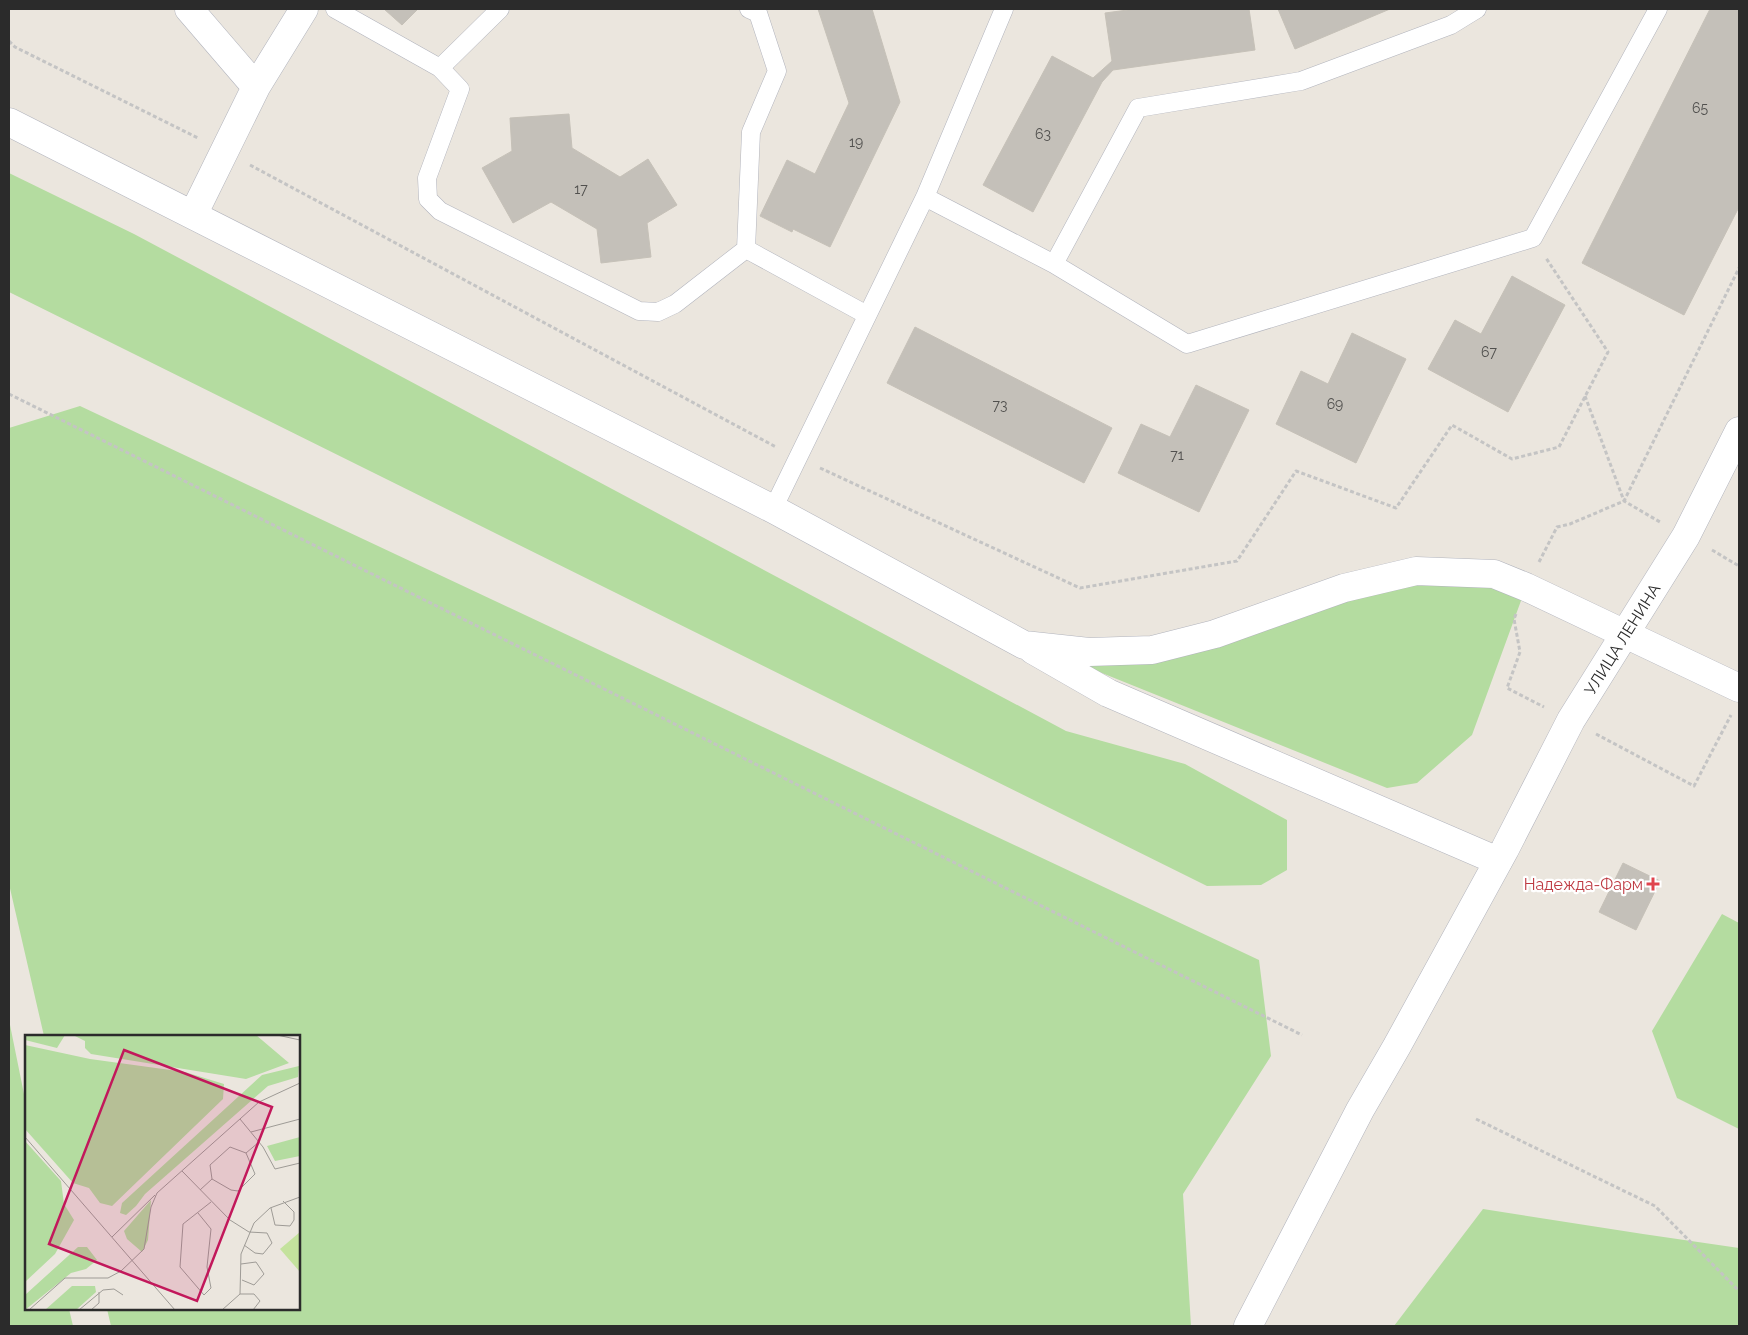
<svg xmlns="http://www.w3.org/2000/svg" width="1748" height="1335" viewBox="0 0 1748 1335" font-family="Raleway,sans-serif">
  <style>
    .green { fill: #b4dca0 }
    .building { fill: #c4c0b9; stroke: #c6c1b8 }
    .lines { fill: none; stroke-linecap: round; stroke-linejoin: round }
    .service-casing { stroke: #b2b4bd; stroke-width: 19 }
    .minor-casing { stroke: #b2b4bd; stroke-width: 29 }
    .secondary-casing { stroke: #b2b4bd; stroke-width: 29 }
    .path { stroke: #c4c4c4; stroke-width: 3; stroke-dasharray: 4 2.5; stroke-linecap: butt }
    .service { stroke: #fff; stroke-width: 18 }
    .minor { stroke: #fff; stroke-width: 28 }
    .secondary { stroke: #fff; stroke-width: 28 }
    .health-dot { fill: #e0444e; stroke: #fff; stroke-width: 2 }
    .labels { text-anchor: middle; stroke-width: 4.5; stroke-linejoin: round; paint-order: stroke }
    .number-label { font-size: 14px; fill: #51504e }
    .street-label { font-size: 16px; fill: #2b2b2b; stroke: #fff }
    .health-label { font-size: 16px; fill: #be3a42; stroke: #fff; text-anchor: end }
    .inset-road { fill: none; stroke: #9e9b96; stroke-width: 1 }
    .view { fill: #c2185b; fill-opacity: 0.15; stroke: #c2185b; stroke-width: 2.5 }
    .inset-edge { fill: none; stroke: #2b2b2b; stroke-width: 2.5 }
  </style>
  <rect width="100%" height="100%" fill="#ebe6de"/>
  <path class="green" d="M 9,173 L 134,234 L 1066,731 L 1185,764 L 1287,820 L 1287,870 L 1261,885 L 1207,886 L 9,292 Z
    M 80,406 L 1259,960 L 1271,1056 L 1183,1194 L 1191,1326 L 111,1326 L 107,1309 L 299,1309 L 299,1036 L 44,1036 L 9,884 L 9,428 Z
    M 1416,571 L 1526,587 L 1472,735 L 1417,783 L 1387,788 L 1087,667 L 1089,652 Z
    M 1722,914 L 1739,923 L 1739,1129 L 1677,1098 L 1652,1031 Z
    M 9,1020 L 26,1104 L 26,1309 L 69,1309 L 73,1326 L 9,1326 Z
    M 1483,1209 L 1643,1234 L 1739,1248 L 1739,1326 L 1394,1326 Z"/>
  <path class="building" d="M 384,9 L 418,9 L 402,25 Z
    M 818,9 L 872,9 L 900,102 L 830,247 L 793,229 L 792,232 L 760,216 L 787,160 L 815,174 L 849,103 Z
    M 1135,9 L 1249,9 L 1255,50 L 1113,70 L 1102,82 L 1033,212 L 983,185 L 1052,56 L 1093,78 L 1112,61 L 1105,13 Z
    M 1278,9 L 1390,9 L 1295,49 Z
    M 1710,9 L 1739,9 L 1739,207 L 1684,315 L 1582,263 Z
    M 569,114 L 572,148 L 620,177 L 648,159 L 677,205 L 647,223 L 651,257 L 601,263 L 597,229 L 551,202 L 513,223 L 482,168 L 512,151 L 510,118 Z
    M 1512,276 L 1565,305 L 1508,412 L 1428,369 L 1455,320 L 1481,334 Z
    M 915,327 L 1112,428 L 1084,483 L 887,383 Z
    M 1352,333 L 1406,359 L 1356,463 L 1276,424 L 1301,371 L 1328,384 Z
    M 1196,385 L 1249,410 L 1199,512 L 1118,473 L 1141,424 L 1170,437 Z
    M 1623,863 L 1660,881 L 1636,930 L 1599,912 Z"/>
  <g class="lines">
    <defs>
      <path id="service" d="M 335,9 L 440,68 L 500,9
        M 749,9 L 758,13 L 777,71 L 751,132 L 746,249 L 867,315
        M 440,68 L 460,89 L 427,178 L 428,199 L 440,211 L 639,311 L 658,312 L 675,304 L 746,249
        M 925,197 L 1054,264 L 1187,344 L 1533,238 L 1658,9
        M 1054,264 L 1138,108 L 1301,81 L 1451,25 L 1477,9
        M 773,509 L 925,197 L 1004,9"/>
      <path id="minor" d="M 189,9 L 256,87
        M 9,122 L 773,509 L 1024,645 L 1089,652 L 1152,650 L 1215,634 L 1344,588 L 1416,571 L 1494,574 L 1526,587 L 1739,688
        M 193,215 L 256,87 L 304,9
        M 1033,650 L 1108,693 L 1498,861"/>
      <path id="secondary" d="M 1248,1326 L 1360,1110 L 1397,1046 L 1505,849 L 1571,720 L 1686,536 L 1739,431"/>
    </defs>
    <use href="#service" class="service-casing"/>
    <use href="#minor" class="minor-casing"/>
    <use href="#secondary" class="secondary-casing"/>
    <path class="path" d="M 9,41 L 15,47 L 198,138
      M 250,165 L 776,447
      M 9,394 L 1302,1035
      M 1585,396 L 1624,501 L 1660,522
      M 820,468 L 1080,588 L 1237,561 L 1296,471 L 1396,508 L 1452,425 L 1512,459 L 1559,447 L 1608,352 L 1546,258
      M 1712,550 L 1739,566
      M 1539,562 L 1557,527 L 1570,524 L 1624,501 L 1739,268
      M 1516,614 L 1514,619 L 1520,652 L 1507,688 L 1544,707
      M 1596,734 L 1694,786 L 1731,715
      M 1476,1119 L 1655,1206 L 1739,1291"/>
    <use href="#service" class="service"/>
    <use href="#minor" class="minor"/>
    <use href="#secondary" class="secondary"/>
  </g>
  <path class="health-dot" d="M1650.5 876.5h5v5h5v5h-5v5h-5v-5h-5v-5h5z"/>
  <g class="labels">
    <g class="number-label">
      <text x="1700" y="113">65</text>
      <text x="1043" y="139">63</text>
      <text x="856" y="147">19</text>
      <text x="581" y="194">17</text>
      <text x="1489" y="357">67</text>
      <text x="1335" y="409">69</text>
      <text x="1000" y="410">73</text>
      <text x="1177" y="460">71</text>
    </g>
    <g class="street-label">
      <text transform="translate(1622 639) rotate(-58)" y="6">УЛИЦА ЛЕНИНА</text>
    </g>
    <g class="health-label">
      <text x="1643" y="890">Надежда-Фарм</text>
    </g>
  </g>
  <g transform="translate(25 1035)">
    <rect width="275" height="275" fill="#ebe6de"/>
    <path d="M 0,0 L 40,0 L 32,13 L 0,5 ZM 48,0 L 231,0 L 264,28 L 221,44 L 66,19 L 60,13 L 60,6 ZM 0,10 L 65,24 L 160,37 L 199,49 L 198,64 L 87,171 L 75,168 L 64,153 L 48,148 L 0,94 ZM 274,31 L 273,42 L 243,51 L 120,159 L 111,171 L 101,180 L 95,178 L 97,168 L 237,40 ZM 275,102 L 275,121 L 250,126 L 242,111 ZM 0,106 L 36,146 L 39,169 L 49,185 L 30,219 L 0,247 ZM 126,165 L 123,205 L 117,217 L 102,204 L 99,196 ZM 53,212 L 62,212 L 72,225 L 61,234 L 46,238 L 0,275 L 0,260 ZM 47,251 L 70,251 L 71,257 L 51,275 L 20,275 Z" fill="#b4dca0"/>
    <path d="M 275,197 L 275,237 L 255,214 Z" fill="#c4e29d"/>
    <path class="inset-road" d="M 252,0 L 275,5M 215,84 L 238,112 L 250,134 L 275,128M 226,97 L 275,84M 0,102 L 150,275M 157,136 L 205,185 L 224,197 L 242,198 L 247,208 L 238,219 L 230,218 L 219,210M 187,144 L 185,130 L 205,112 L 221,118M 175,155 L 187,144 L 206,155 L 213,156 L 230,139 L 221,118 L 234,107M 246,173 L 250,190 L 265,191 L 269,185 L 269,177 L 258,166M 173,178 L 186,194 L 182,232 L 186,253 L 179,260 L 155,232 L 158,189 L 186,167M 87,202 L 130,160M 216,229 L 231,227 L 239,239 L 229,250 L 217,245M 215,259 L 229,259 L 235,266 L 228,275M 4,275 L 40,243 L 83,243 L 96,236 L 119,214 L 126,172 L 132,158 L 234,67 L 275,48M 54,275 L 78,255 L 89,254 L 98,260M 66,275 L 74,268 L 74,257M 197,275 L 215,259 L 216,219 L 229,188 L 245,173 L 275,162"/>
    <path class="view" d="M 99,15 L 247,72 L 172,266 L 24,209 Z"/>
    <rect width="275" height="275" class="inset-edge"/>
  </g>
  <rect width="1748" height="1335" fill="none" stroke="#2b2b2b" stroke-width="20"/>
</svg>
